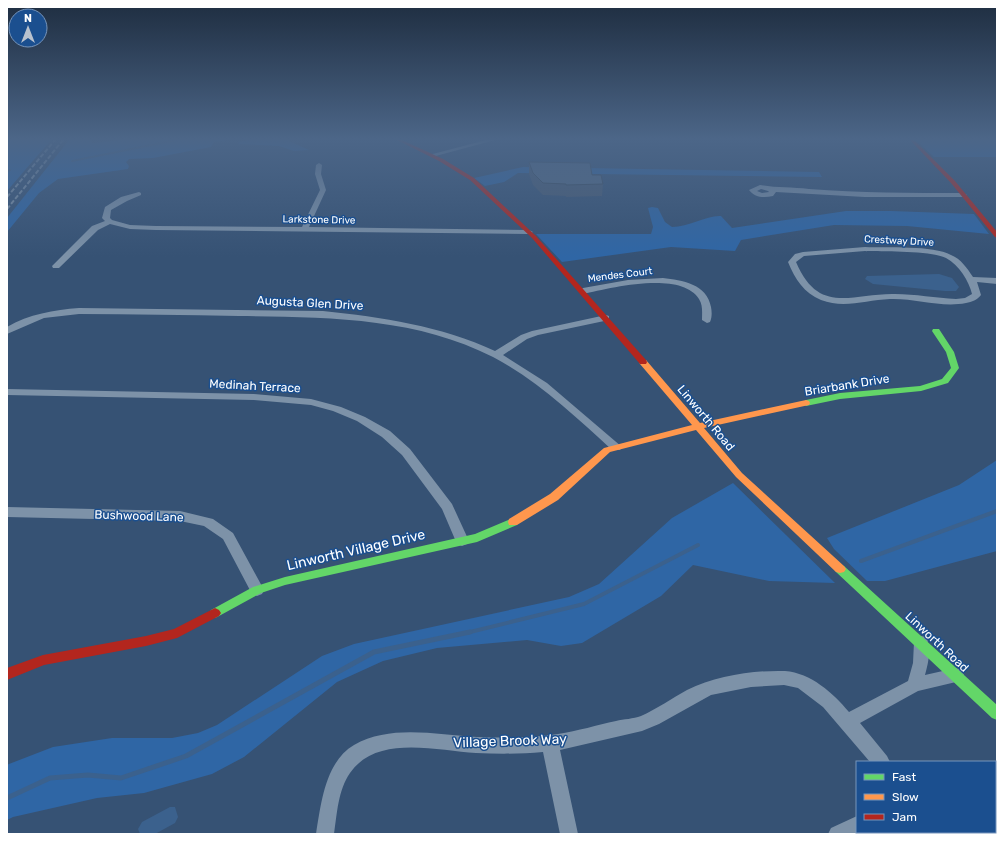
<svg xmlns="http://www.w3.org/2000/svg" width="1004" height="841" viewBox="0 0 1004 841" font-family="Rubik,sans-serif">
	<rect width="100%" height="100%" fill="#365274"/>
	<path fill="#2f66a5" d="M 7,140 L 51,140 L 7,191 Z
		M 69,140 L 90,140 L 92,143 L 121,140 L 227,140 L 214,142 L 211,147 L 153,158 L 129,159 L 126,162 L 129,166 L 128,169 L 58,179 L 39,193 L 7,232 L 7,218 Z
		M 249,140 L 287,140 L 309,150 L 294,151 L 279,146 L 239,144 L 238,142 Z
		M 916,140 L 997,140 L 997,157 L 934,157 Z
		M 523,167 L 819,172 L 822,177 L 518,173 L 504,182 L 485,186 L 474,178 Z
		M 652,207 L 658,208 L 665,222 L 672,227 C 689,227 707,215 721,216 L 732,228 L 846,211 L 891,211 L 974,214 L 989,234 L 907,226 L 834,225 L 741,240 L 735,251 L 671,247 L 562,262 L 536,234 L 651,234 L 653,227 L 648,208 Z
		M 997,460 L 997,551 L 885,581 L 867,581 L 834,549 L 827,538 L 959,485 Z
		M 733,483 L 835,583 L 769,581 L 693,565 L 661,596 L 582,643 L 561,646 L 527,640 L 437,648 L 383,661 L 337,682 L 244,757 L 212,774 L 144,793 L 97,798 L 13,817 L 7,820 L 7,765 L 9,764 L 53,747 L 112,738 L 172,738 L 198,733 L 217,725 L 322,656 L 354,644 L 569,597 L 599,584 L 672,518 Z"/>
	<path fill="#3b618d" d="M 939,274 L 952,278 L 959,287 L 956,291 L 945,291 L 873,284 L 865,279 L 867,276 Z
		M 170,807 L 175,807 L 178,817 L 175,823 L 155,834 L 140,834 L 138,829 L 142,822 Z"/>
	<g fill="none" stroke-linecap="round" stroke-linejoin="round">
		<path stroke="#3b618d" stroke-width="2" d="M 72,161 L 176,140
			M 7,171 L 10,170"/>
		<path stroke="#3b618d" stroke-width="4" d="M 861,561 L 997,511
			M 466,633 L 584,604 L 698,545"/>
		<path stroke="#3b618d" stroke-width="5" d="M 7,798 L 50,778 L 88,775 L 121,778 L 186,756 L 374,652 L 470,632"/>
		<path fill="#7d92a8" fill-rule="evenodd" d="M 486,140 L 495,140 L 432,157 L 429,155 Z
			M 319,163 L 322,165 L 321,174 L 326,190 L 309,227 L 529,230 L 533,232 L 529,234 L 156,230 L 130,229 L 110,224 L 98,230 L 59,268 L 53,268 L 52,266 L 92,226 L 105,221 L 102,218 L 105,207 L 121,197 L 139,192 L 141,193 L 141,195 L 127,201 L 111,210 L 110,218 L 112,220 L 130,225 L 156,226 L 302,227 L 320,190 L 315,174 L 316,165 Z
			M 760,185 C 776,188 792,187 809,189 C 860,193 911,193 963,193 L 967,195 L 963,197 L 865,197 L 776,192 L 773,196 C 764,198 755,198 749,190 ZM 761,189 L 768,191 L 769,192 L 762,193 L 757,191 Z
			M 865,247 C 887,248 933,245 951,255 C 961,259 967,268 973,277 L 997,278 L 997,284 L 977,282 L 981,295 C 977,300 972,302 966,303 C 941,308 915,298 890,299 C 866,300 844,309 821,300 C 804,293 795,279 788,262 L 795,254 L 803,252 ZM 865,251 C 884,252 929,250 946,258 C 959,265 969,281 972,294 L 965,298 L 956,299 C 936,298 915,294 895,294 C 852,293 819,316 796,262 L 804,256 Z
			M 663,278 C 682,280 707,284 711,307 C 712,312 712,318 710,322 L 707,323 L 702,320 C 702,313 703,305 699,299 C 681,270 610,288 583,294 L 579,291 L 583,288 L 628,280 Z
			M 79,308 L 323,311 C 382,317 441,326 495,351 L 521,335 L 532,331 L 606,315 L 609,316 L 609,320 L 538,335 L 527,339 L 503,355 L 547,383 L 622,447 L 620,450 L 612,450 C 575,416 538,381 493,357 C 415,317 325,317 239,316 C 186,315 132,314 79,314 L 44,318 L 7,334 L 7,327 C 29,314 54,310 79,308 Z
			M 7,389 L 254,394 L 311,399 L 341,407 L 365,417 L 390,431 L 410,449 L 452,504 L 469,541 L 467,544 L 462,546 L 457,544 L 442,509 L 402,455 L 382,437 L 357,421 L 333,411 L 311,405 L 254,400 L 7,395 Z
			M 7,507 L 180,511 L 213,519 L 233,533 L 264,590 L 262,594 L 257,596 L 252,594 L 223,539 L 204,526 L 180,521 L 7,517 Z
			M 921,636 L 926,637 C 932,649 928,664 925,675 L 956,668 L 961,670 L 964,675 L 961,680 L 956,682 L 918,691 L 860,723 L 887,756 L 890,762 L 870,762 L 823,707 L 798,688 L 784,685 L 751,687 L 711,695 L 659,724 L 642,731 L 560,750 L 578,834 L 560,834 L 543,752 C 521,754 499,754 476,753 C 437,751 377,734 350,773 C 338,790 337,814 334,834 L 316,834 C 321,804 325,762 354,745 C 391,724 437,735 477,737 C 504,738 532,738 558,734 C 578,731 597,725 616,721 C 624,719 633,719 641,716 C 657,709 672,698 687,690 C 716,676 753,670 785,671 C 811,673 833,693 849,712 L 908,681 L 913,663 L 914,642 L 916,637 Z
			M 857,816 L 857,832 L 862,832 L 858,834 L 828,834 L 831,828 Z
			M 943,832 L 962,832 L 963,834 L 944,834 Z"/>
		<path fill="#63d668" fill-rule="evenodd" d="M 933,329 L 939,329 L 954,352 L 959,368 L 948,383 L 921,391 L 840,399 L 806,406 L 802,403 L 806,400 L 840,393 L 920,386 L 942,379 L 951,368 L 946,352 L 932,331 Z
			M 513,518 L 517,519 L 518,522 L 517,525 L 477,542 L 285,585 L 261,593 L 219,616 L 215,618 L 211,616 L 209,613 L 211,610 L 253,587 L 285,577 L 475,534 Z
			M 840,565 L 844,566 L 997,705 L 997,720 L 992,718 L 836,572 L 834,569 L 836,566 Z"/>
		<path fill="#ff974d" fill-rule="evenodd" d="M 640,360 L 646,360 L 700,423 L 806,400 L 809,401 L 810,403 L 809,405 L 704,428 L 742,473 L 844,566 L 846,569 L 844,572 L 840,573 L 836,572 L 736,477 L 696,430 L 610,452 L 558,500 L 517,525 L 509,525 L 508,522 L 509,519 L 550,494 L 604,448 L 692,425 L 640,364 L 639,362 Z"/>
		<path fill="#b3261e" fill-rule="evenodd" d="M 397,140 L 402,140 L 443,159 L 474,178 L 536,236 L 646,360 L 647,362 L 646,364 L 640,364 L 532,238 L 470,180 L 439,161 Z
			M 910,140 L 914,140 L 955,181 L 997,232 L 997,238 L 995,237 L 951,183 Z
			M 215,608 L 219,610 L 221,613 L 219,616 L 177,638 L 146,646 L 44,665 L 7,680 L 7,668 L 43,655 L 146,636 L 174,629 Z"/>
		<path stroke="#7e92a7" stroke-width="2" stroke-dasharray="4.5 2" stroke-linecap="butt" d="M 7,197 L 55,140
			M 7,209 L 63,140"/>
	</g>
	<path fill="#475a72" d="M 529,162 L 603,184 L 602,196 L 566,197 L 566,196 L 543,195 L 533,185 L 529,174 Z"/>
	<path fill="#526984" stroke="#394a5c" d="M 529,162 L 590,163 L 592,175 L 601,175 L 603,184 L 566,185 L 566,184 L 543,183 L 533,173 Z"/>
	<linearGradient id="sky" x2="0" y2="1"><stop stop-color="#1e2d40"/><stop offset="0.54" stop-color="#4c6688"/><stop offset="1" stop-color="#4c6688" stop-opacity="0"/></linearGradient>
	<rect width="1004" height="257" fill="url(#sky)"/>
	<g text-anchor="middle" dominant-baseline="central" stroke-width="3" stroke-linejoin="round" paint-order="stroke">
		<g font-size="10" fill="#fff" stroke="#1b4f8f">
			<text transform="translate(319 220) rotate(1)">Larkstone Drive</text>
			<text transform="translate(899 241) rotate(3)">Crestway Drive</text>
			<text transform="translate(620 275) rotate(-7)">Mendes Court</text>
		</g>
		<g font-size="12" fill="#fff" stroke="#1b4f8f">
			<text transform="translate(310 303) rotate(3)">Augusta Glen Drive</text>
			<text transform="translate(847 385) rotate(-9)">Briarbank Drive</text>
			<text transform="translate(255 386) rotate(3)">Medinah Terrace</text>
			<text transform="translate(706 418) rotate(50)">Linworth Road</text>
			<text transform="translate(139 516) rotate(2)">Bushwood Lane</text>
			<text transform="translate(937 642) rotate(43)">Linworth Road</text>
		</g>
		<g font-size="14" fill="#fff" stroke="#1b4f8f">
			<text transform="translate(356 550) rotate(-13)">Linworth Village Drive</text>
			<text transform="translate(510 741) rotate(-2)">Village Brook Way</text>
		</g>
	</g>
	<rect width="1004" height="841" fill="none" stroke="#ffffff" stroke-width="16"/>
	<rect x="856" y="761" width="140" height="72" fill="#1b4f8f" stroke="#7695bc"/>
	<rect x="864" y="774" width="20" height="6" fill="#63d668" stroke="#7695bc"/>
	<text x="892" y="781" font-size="12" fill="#ffffff">Fast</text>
	<rect x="864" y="794" width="20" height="6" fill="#ff974d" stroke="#7695bc"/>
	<text x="892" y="801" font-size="12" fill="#ffffff">Slow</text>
	<rect x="864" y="814" width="20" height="6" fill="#b3261e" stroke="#7695bc"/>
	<text x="892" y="821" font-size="12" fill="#ffffff">Jam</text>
	<g transform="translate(28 28)"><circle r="19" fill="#1b4f8f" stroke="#7695bc"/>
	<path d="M0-3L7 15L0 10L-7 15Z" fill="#b9c2ce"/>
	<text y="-6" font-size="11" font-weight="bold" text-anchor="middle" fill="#ffffff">N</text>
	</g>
</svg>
